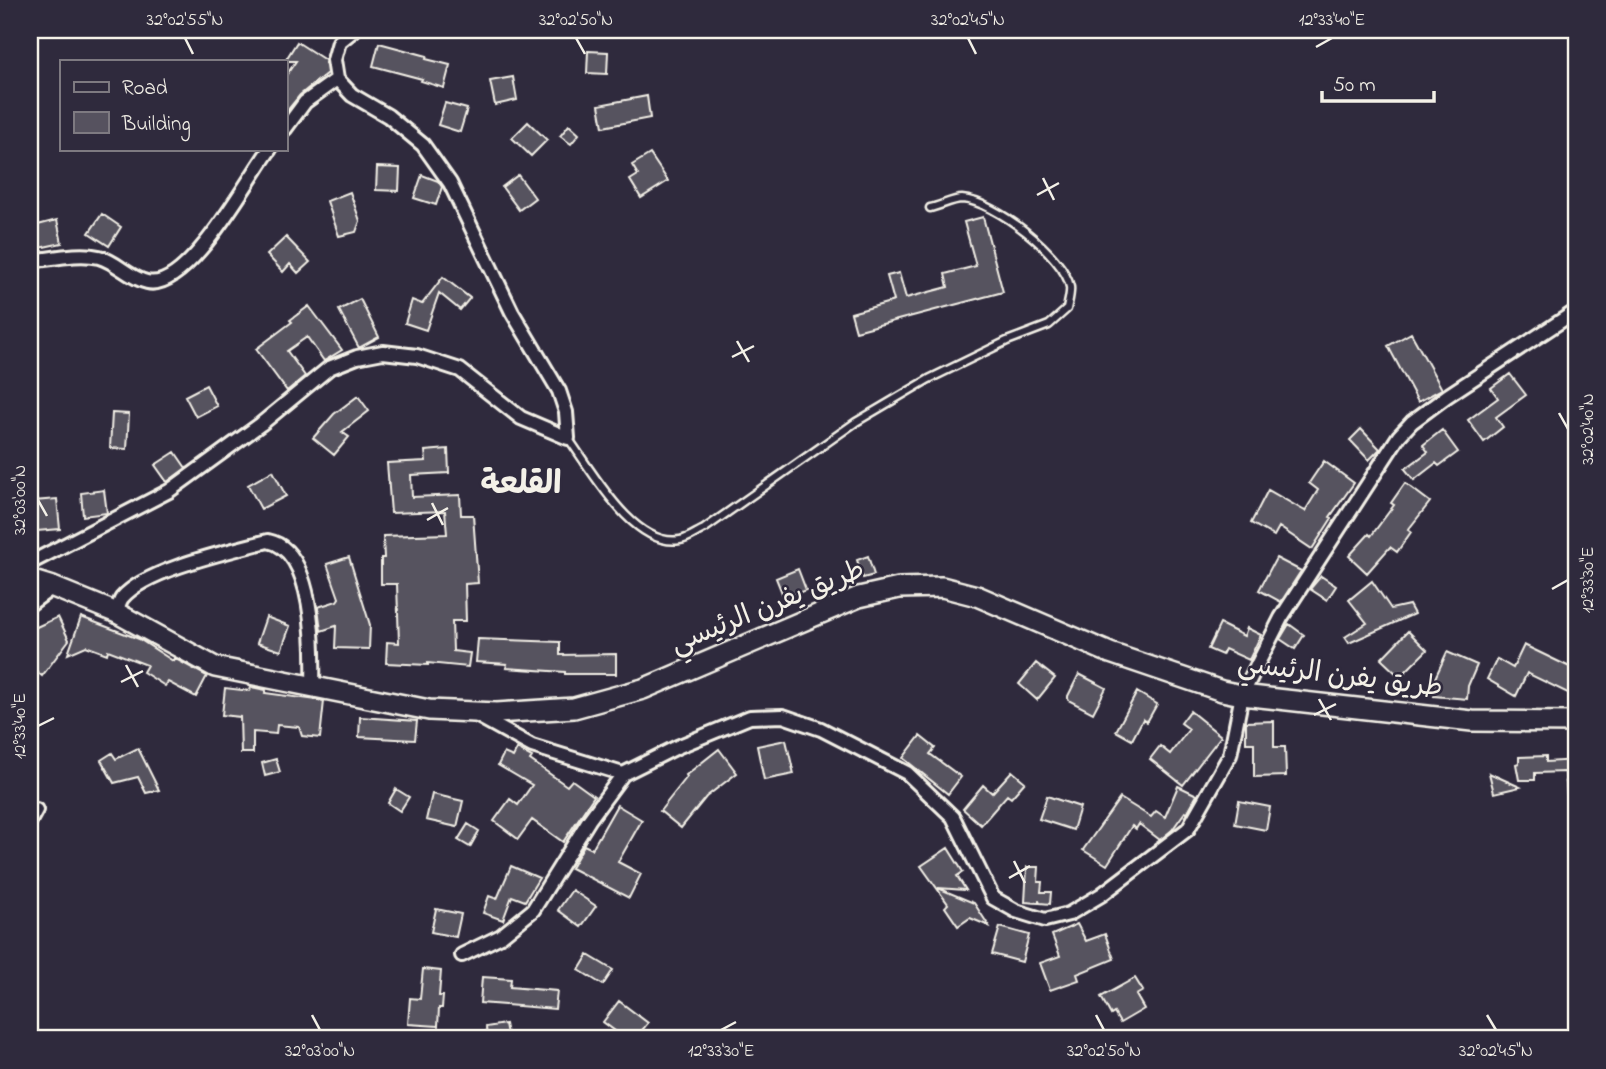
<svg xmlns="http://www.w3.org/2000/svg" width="1606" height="1069" viewBox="0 0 1606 1069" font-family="'Indie Flower','Playpen Sans Arabic',sans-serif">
	<rect width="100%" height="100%" fill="#2f2a3d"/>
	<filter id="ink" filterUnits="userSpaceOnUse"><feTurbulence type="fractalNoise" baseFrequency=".0143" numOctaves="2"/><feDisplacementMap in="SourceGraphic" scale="14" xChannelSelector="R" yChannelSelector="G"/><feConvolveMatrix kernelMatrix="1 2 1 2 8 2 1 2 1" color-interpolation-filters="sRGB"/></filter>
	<g filter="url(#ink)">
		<path fill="#56525f" stroke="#f4f1e8" stroke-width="2" d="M 297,42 L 325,60 L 327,73 L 300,95 L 287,111 L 285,110 L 285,77 L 296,61 L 285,61 Z
			M 379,43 L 427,56 L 426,59 L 450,65 L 444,88 L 421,81 L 422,79 L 373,66 Z
			M 588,51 L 608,52 L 607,74 L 587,73 Z
			M 513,77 L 517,100 L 495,105 L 490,81 Z
			M 647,96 L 650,118 L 603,127 L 599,105 Z
			M 445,103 L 467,109 L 460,132 L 438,125 Z
			M 528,122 L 547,140 L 531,156 L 512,138 Z
			M 569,125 L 579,134 L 571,144 L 560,136 Z
			M 650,154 L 668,181 L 641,198 L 630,180 L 638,175 L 632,165 Z
			M 377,167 L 400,168 L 399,191 L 376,190 Z
			M 422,175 L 438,181 L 442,187 L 436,205 L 414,198 Z
			M 518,175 L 535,198 L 519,210 L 502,187 Z
			M 350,192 L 360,221 L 356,232 L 339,236 L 327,201 Z
			M 102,214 L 121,227 L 109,246 L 89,233 Z
			M 983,217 L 1003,292 L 856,331 L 851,313 L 894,301 L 887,276 L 899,273 L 906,298 L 948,287 L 945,274 L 976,266 L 964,222 Z
			M 57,220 L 62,243 L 39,248 L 34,226 Z
			M 286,237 L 310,262 L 298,273 L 290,264 L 283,272 L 267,255 Z
			M 443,277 L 470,298 L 460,310 L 439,293 L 426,330 L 405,323 L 412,300 L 422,304 Z
			M 360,299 L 379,337 L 359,348 L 339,310 Z
			M 309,306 L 342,350 L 324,361 L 307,337 L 287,351 L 305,376 L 287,391 L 256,349 L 292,322 L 290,320 Z
			M 1411,333 L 1442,389 L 1418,402 L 1388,346 Z
			M 1510,374 L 1526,395 L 1496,417 L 1503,427 L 1484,442 L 1468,420 L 1498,398 L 1491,388 Z
			M 206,385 L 217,406 L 196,417 L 185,396 Z
			M 358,396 L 369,411 L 342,432 L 349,437 L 334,455 L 313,438 L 334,414 Z
			M 112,413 L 129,414 L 127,449 L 110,448 Z
			M 1361,429 L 1380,449 L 1369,460 L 1350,440 Z
			M 1442,430 L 1458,452 L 1439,466 L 1436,463 L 1414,480 L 1405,469 L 1428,452 L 1423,445 Z
			M 448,449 L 449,473 L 411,475 L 412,497 L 460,495 L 461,515 L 473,515 L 478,583 L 465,584 L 466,621 L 452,621 L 453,651 L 470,653 L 468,667 L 428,663 L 428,665 L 386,663 L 387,642 L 399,643 L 397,584 L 381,584 L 381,558 L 384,558 L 383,536 L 447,534 L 445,511 L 391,513 L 387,463 L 426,461 L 425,451 Z
			M 175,452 L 186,468 L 167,482 L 155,465 Z
			M 1324,461 L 1354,483 L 1330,517 L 1332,518 L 1312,549 L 1279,527 L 1274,536 L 1251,523 L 1268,490 L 1305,511 L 1318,490 L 1309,483 Z
			M 273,471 L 286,496 L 261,509 L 248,485 Z
			M 1405,483 L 1430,502 L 1408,530 L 1411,532 L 1397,552 L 1390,547 L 1367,573 L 1349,556 L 1369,534 L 1371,536 L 1394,505 L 1391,503 Z
			M 104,490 L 107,513 L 83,516 L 81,493 Z
			M 57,499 L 60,529 L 37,531 L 34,501 Z
			M 868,556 L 874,575 L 863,578 L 857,560 Z
			M 349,557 L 370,625 L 369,649 L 335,648 L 336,626 L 321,631 L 318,607 L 337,601 L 339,598 L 327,564 Z
			M 1276,558 L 1301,571 L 1281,602 L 1259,590 Z
			M 798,569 L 806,590 L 784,598 L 776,578 Z
			M 1321,576 L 1336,586 L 1327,600 L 1310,589 Z
			M 1372,581 L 1391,609 L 1409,605 L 1414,614 L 1349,643 L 1345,637 L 1367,623 L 1349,600 Z
			M 58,617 L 69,640 L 42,676 L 30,666 L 30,630 Z
			M 81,617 L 139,639 L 173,661 L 174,658 L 207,676 L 196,697 L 168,682 L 165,686 L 143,672 L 147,665 L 108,650 L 107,654 L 86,646 L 68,654 Z
			M 266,617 L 290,626 L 281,651 L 257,643 Z
			M 1220,624 L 1244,636 L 1247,628 L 1261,635 L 1249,660 L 1225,649 L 1222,655 L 1208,649 Z
			M 1289,624 L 1304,635 L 1295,649 L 1280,639 Z
			M 1408,631 L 1427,650 L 1400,677 L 1381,659 Z
			M 478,639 L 560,642 L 560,655 L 616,654 L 616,674 L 565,674 L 565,672 L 506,668 L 507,664 L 476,662 Z
			M 1524,645 L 1576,670 L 1576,697 L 1527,673 L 1516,696 L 1487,679 L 1497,659 L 1513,668 Z
			M 1447,652 L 1477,665 L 1468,686 L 1467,699 L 1434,696 L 1435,678 Z
			M 1036,663 L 1055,678 L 1037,700 L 1019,684 Z
			M 1079,674 L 1106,688 L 1093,713 L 1068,700 L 1068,696 Z
			M 251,687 L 266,690 L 265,693 L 324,701 L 320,738 L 302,736 L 299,727 L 277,725 L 276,734 L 253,732 L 253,753 L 241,753 L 240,717 L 222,715 L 225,688 L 250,691 Z
			M 1137,692 L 1157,704 L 1147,722 L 1143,719 L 1132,740 L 1116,731 Z
			M 1190,711 L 1221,736 L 1183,785 L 1150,759 L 1160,746 L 1170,754 L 1189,729 L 1181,723 Z
			M 360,717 L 417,721 L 415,740 L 359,737 Z
			M 1274,721 L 1274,747 L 1285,747 L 1286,776 L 1254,777 L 1254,743 L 1246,743 L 1246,722 Z
			M 920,736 L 935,748 L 930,754 L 961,777 L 948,794 L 903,758 Z
			M 786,740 L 794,774 L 764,780 L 757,746 Z
			M 138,748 L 159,790 L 146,793 L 138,777 L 114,783 L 101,760 L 112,753 L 116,759 Z
			M 517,749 L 532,757 L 530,760 L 567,786 L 572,780 L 594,796 L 563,842 L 532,820 L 518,839 L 494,821 L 510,799 L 518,805 L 532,785 L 498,765 L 504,753 L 513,757 Z
			M 719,749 L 737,773 L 706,797 L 681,828 L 660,811 L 687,777 L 686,775 Z
			M 1546,756 L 1546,762 L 1576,760 L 1576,796 L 1567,796 L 1565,772 L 1535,773 L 1535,780 L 1519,780 L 1516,764 L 1519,763 L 1519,757 Z
			M 276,759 L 280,772 L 265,776 L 262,763 Z
			M 1012,771 L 1025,782 L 1011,798 L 1007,795 L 981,825 L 963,809 L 983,785 L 992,793 Z
			M 1489,773 L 1520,787 L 1494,793 Z
			M 1178,786 L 1197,795 L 1187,813 L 1185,812 L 1172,830 L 1160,840 L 1139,824 L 1136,829 L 1132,826 L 1107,865 L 1083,850 L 1120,798 L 1151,817 L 1156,811 L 1165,817 Z
			M 396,789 L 409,797 L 400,811 L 388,803 Z
			M 432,794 L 463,801 L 457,827 L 426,820 Z
			M 1047,796 L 1080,807 L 1073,830 L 1039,819 Z
			M 1239,801 L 1270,807 L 1266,830 L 1235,824 Z
			M 617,805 L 642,820 L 618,862 L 641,874 L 629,898 L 571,868 L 584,845 L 592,849 Z
			M 468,824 L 479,831 L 470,847 L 458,840 Z
			M 948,848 L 963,872 L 957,876 L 966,890 L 938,888 L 974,903 L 989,926 L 970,918 L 958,926 L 945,907 L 948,904 L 921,866 Z
			M 511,866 L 539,878 L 525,901 L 512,896 L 503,920 L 483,913 L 489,896 L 497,899 Z
			M 1027,867 L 1039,867 L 1038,882 L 1042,882 L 1041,892 L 1051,892 L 1050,904 L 1040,903 L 1039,901 L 1038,903 L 1025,902 Z
			M 572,890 L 596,906 L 581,927 L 558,910 Z
			M 436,909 L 461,914 L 456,937 L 431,932 Z
			M 1077,924 L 1086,941 L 1105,934 L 1114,959 L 1077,974 L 1079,980 L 1050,990 L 1040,963 L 1060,956 L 1052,935 Z
			M 1000,927 L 1029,935 L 1022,962 L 992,954 Z
			M 588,955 L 613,970 L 603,985 L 579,970 Z
			M 423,969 L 441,971 L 439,996 L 443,996 L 442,1008 L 439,1008 L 438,1026 L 408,1024 L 410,998 L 420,999 Z
			M 482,977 L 511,979 L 510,987 L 557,991 L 555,1009 L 480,1003 Z
			M 1135,978 L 1143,991 L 1136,995 L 1144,1009 L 1120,1023 L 1114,1013 L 1111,1015 L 1101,997 Z
			M 619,1001 L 648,1023 L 635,1039 L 626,1039 L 603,1022 Z
			M 505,1024 L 508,1039 L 487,1039 L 486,1027 Z"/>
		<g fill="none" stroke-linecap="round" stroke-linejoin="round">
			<g stroke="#f4f1e8" stroke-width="11">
				<path id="lane" d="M 568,438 C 591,469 633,548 680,540 C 688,539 697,532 704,529 L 856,422 L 929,379 L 1007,341 L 1049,325 L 1067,309 C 1068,303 1071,293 1070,287 C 1064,255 994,201 962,199 C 953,199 940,206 930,208"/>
			</g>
			<g stroke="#f4f1e8" stroke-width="18">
				<path id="street" d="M 285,129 L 305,102 L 337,79
					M 30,261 C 51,259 78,252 99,257 C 117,262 129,278 147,282 C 188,292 248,178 270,149
					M 30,563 L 169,491 L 261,424 L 329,368 L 357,357 L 383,352 L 417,356 L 460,370 L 521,418 L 568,438 L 566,412 L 559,391 L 512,312 L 450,183 L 423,145 L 388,116 L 352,95 L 337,79 L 334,60 L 339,42 L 354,30
					M 30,604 L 53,587
					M 117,613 C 118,608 119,602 122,598 C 146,569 231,551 268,541 C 315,550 314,649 313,686
					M 476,715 L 532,746 L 623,774 L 677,747 L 750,717 L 783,716 L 821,729 L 907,773 L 953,817 L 993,898 L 1016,911 L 1045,920 L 1069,914 L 1101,895 L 1188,829 L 1230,755 L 1242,695 L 1281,618 L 1399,436 L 1412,422 L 1447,396 L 1576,311
					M 30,821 L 36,810
					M 462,955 L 501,936 L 533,910 L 589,820 L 623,774"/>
			</g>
			<g stroke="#f4f1e8" stroke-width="24">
				<path id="primary" d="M 30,580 L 53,587 L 117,613 L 215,667 L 429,710 L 497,713 L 574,708 L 643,689 L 859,597 L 899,588 L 942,587 L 977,596 L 1110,653 L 1222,691 L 1242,695 L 1472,721 L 1576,722"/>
			</g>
			<use href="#lane" stroke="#2f2a3d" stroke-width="6"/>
			<use href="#street" stroke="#2f2a3d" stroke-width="12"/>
			<use href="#primary" stroke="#2f2a3d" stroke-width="19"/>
		</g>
	</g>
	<path fill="none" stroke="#f4f1e8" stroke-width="2.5" d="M 185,38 L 193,54M 576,38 L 585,54M 968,38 L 976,54M 1316,47 L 1332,38M 1043,178 L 1054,200M 1037,195 L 1059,183M 737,341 L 749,362M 732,357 L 754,346M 1559,413 L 1568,429M 38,500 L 47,516M 432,503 L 443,525M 427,520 L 448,508M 1552,589 L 1568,580M 126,665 L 138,687M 121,682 L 143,671M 1319,699 L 1331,720M 1314,715 L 1336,704M 38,726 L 54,718M 1014,861 L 1025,883M 1009,878 L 1030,866M 312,1015 L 320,1030M 1096,1015 L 1104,1030M 1487,1015 L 1496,1030M 721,1030 L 736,1022"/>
	<g text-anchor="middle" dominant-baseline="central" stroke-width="5" stroke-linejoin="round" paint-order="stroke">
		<g font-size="28" fill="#f4f1e8" stroke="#2f2a3d">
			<text transform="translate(768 608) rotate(-22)">طريق يفرن الرئيسي</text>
			<text transform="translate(1340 677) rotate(7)">طريق يفرن الرئيسي</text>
		</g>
		<g font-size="32" font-weight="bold" fill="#f4f1e8" stroke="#2f2a3d">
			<text x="521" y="485">القلعة</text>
		</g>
	</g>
	<rect width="1606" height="1069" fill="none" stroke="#2f2a3d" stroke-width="77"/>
	<rect x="60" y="60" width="228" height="91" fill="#2f2a3d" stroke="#7e7a81" stroke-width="2"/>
	<rect x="74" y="82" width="35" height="10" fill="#2f2a3d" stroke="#7e7a81" stroke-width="2"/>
	<text x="122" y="94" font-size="21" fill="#f4f1e8">Road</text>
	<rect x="74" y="112" width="35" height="21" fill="#56525f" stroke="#7e7a81" stroke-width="2"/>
	<text x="122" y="130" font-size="21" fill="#f4f1e8">Building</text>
	<path d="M1322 91v10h112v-10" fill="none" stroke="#f4f1e8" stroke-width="3.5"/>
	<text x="1333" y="91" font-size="21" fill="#f4f1e8" stroke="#2f2a3d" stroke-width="5" paint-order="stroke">50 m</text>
	<rect x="38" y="38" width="1530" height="992" fill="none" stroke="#f4f1e8" stroke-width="2.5"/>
	<g font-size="18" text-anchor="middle" fill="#f4f1e8">
		<text x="185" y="25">32°02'55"N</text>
		<text x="576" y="25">32°02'50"N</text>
		<text x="968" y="25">32°02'45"N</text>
		<text x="1332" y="25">12°33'40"E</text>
		<text transform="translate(1587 429) rotate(-90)" y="6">32°02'40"N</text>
		<text transform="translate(19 500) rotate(-90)" y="6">32°03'00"N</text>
		<text transform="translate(1587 580) rotate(-90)" y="6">12°33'30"E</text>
		<text transform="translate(19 726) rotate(-90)" y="6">12°33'40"E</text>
		<text x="320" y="1056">32°03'00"N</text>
		<text x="721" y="1056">12°33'30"E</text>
		<text x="1104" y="1056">32°02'50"N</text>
		<text x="1496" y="1056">32°02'45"N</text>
	</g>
</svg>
